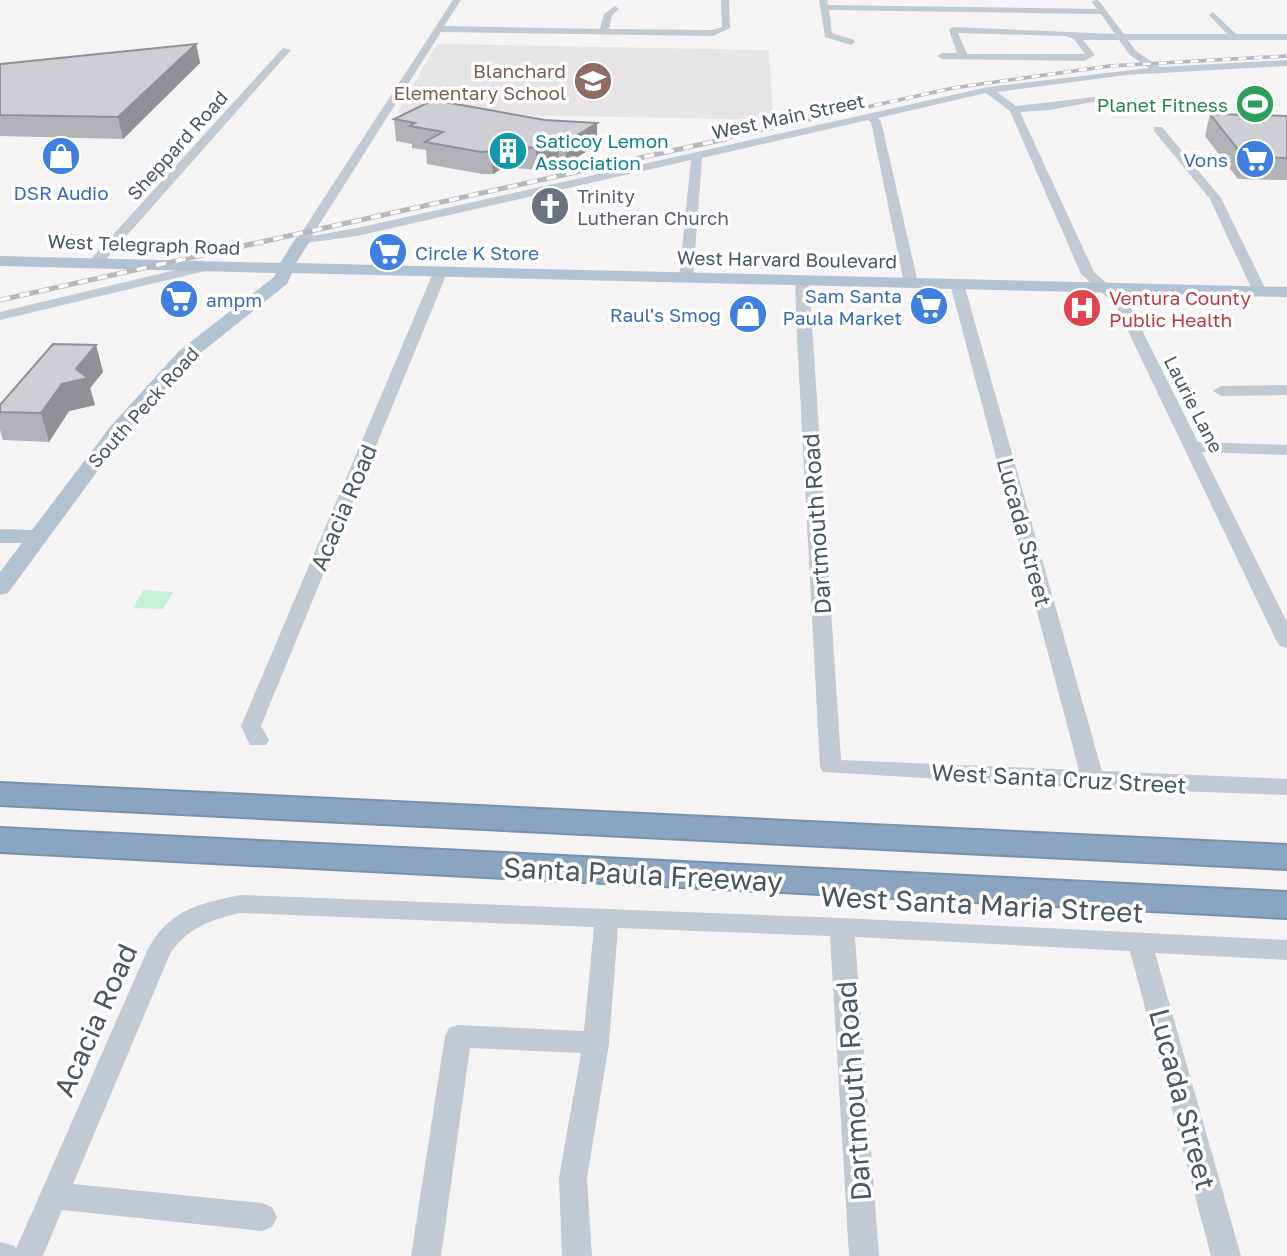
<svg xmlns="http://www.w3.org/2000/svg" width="1287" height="1256" viewBox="0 0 1287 1256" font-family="'Golos Text',sans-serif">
	<rect width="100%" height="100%" fill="#f5f3f3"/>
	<path fill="#e6e4e5" d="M 437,44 L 769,50 L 773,120 L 397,113 Z"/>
	<path fill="#c3f1d5" d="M 609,309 L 649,310 L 647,321 L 607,320 Z
		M 143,590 L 173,592 L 163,609 L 133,608 Z"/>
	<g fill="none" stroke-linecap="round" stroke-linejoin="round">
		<g stroke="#7690ad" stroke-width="4">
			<path id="highway" d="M 0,783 L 1287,845 L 1287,869 L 0,805 Z
				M 0,828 L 1287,892 L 1287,918 L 0,852 Z"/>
		</g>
		<path fill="#c1cad2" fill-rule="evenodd" d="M 453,0 L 461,0 L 444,26 L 600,29 L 604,14 L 615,6 L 619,9 L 612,15 L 609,29 L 712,30 L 722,27 L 721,0 L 729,0 L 730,28 L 713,36 L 441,32 L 312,236 L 357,228 L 988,87 L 1149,68 L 1130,55 L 1119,40 L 1083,40 L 1095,55 L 1084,61 L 942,59 L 937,56 L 942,53 L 957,53 L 949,30 L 953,27 L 1115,34 L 1101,14 L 829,10 L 832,33 L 854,40 L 855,42 L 851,45 L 825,37 L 819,0 L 827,0 L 828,5 L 1097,9 L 1091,1 L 1098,0 L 1124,34 L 1227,34 L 1209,15 L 1213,12 L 1236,34 L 1287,34 L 1287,40 L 1128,40 L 1136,51 L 1160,67 L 1287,60 L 1287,66 L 1126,75 L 997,92 L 1016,106 L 1103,96 L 1108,99 L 1050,110 L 1020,112 L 1094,272 L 1128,302 L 1198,442 L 1287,445 L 1287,455 L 1202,452 L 1287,622 L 1287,648 L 1280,646 L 1277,642 L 1115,304 L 1081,274 L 1010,111 L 986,93 L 878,118 L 881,121 L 918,283 L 911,287 L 904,283 L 871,122 L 868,120 L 702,158 L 693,278 L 686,282 L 679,278 L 691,160 L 357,236 L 298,244 L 296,241 ZM 958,33 L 1066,36 L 1074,39 L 1085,54 L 967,54 Z
			M 283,48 L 291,50 L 99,267 L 89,267 L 89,261 Z
			M 1154,127 L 1162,127 L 1221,198 L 1267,292 L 1265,295 L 1260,296 L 1253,292 L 1210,199 L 1154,131 Z
			M 209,262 L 215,266 L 214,269 L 0,320 L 0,312 Z
			M 440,269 L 447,273 L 261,726 L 269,740 L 266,745 L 250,745 L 241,726 L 433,273 Z
			M 802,276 L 809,280 L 841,760 L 1079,770 L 950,284 L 957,280 L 964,284 L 1102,771 L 1287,779 L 1287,795 L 1093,788 L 823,772 L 820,767 L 797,337 L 795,280 Z
			M 1287,385 L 1287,395 L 1221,396 L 1213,391 L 1221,386 Z
			M 240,895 L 842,918 L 1287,940 L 1287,960 L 1155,953 L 1241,1256 L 1211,1256 L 1130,951 L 855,937 L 879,1256 L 849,1256 L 830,936 L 618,928 L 609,1043 L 587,1178 L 592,1256 L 562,1256 L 559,1178 L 581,1053 L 470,1048 L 441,1256 L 411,1256 L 445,1036 L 449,1028 L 458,1025 L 584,1031 L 594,927 L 240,913 C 210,920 187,928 170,954 L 73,1184 L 262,1203 L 272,1207 L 277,1217 L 272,1227 L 262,1231 L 62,1210 L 43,1256 L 0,1256 L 0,1242 L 15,1246 L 16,1249 L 147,951 C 168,910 198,904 240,895 Z"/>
		<path fill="#b3c2d1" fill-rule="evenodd" d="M 302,236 L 310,241 L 296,263 L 1287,287 L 1287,297 L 292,273 L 287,284 L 193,359 L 124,435 L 8,593 L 0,595 L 0,572 L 22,543 L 0,543 L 0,529 L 32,530 L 110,427 L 179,351 L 274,277 L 276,273 L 0,266 L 0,256 L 280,263 L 296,238 Z"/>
		<use href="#highway" fill="#8ba5c1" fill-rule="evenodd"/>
		<g stroke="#b5b8bd" stroke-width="3.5">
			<path id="rail-far1" d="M 718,140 L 953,88 L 1109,66 L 1287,56"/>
		</g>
		<g stroke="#b5b8bd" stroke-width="5">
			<path id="rail" d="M 0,300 L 725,139"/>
		</g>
		<use href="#rail-far1" stroke="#fff" stroke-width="2.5" stroke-dasharray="8" stroke-linecap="butt"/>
		<use href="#rail" stroke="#fff" stroke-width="3.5" stroke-dasharray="10" stroke-linecap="butt"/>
	</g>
	<path fill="#b0b2b7" d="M 196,44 L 200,63 L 123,139 L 0,136 L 0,65 Z
		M 1210,114 L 1287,116 L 1287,180 L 1238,179 L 1205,136 Z
		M 394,119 L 597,123 L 597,145 L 566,164 L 559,162 L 537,170 L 504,167 L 493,174 L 482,174 L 427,164 L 426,150 L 412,148 L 412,144 L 396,141 Z
		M 96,345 L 103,372 L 90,388 L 95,405 L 69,411 L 49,442 L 3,440 L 0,430 L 0,405 Z"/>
	<path fill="#909195" d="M 196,44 L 200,63 L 123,139 L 118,117 Z
		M 597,123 L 597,145 L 566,164 L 566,142 Z
		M 558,140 L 559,162 L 537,170 L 536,148 Z
		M 503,145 L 504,167 L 493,174 L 491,151 Z
		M 96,345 L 103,372 L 90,388 L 95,405 L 69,411 L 49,442 L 41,413 L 62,384 L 76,369 Z"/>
	<path fill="#cdcfd5" stroke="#909195" stroke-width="2" d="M 196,44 L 118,117 L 0,115 L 0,65 L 1,64 Z
		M 433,100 L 545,120 L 597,123 L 566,142 L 558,140 L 536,148 L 503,145 L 491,151 L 481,152 L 425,142 L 443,132 L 410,126 L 415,123 L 394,119 Z
		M 1210,114 L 1287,116 L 1287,158 L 1244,157 Z
		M 53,344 L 96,345 L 76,369 L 88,378 L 62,384 L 41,413 L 0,412 L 0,405 Z"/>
	<defs>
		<g id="school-disc" transform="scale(2.0125)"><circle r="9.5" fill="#8d6e63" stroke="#fff"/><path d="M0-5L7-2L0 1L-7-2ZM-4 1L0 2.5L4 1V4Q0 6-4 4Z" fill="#fff"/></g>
		<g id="stadium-disc" transform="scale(2.0125)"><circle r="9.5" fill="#2e9e5b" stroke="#fff"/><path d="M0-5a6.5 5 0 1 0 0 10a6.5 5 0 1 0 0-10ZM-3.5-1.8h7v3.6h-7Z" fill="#fff"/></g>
		<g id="building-disc" transform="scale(2.0125)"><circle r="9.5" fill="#0f9aa8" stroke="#fff"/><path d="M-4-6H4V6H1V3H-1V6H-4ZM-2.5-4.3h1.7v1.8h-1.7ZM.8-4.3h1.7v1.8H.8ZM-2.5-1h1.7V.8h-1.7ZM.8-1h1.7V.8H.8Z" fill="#fff"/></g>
		<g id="shop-disc" transform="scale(2.0125)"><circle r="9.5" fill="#3f7fe0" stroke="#fff"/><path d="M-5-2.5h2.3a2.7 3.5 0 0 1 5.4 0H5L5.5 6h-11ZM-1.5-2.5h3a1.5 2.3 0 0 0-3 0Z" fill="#fff"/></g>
		<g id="supermarket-disc" transform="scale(2.0125)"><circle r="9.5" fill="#3f7fe0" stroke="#fff"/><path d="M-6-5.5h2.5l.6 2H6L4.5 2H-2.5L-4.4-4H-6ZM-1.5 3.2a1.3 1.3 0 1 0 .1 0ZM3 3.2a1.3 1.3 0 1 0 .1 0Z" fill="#fff"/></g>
		<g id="church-disc" transform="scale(2.0125)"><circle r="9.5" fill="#6b7280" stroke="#fff"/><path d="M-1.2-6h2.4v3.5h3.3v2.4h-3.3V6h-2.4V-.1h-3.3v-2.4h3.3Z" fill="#fff"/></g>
		<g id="hospital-disc" transform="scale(2.0125)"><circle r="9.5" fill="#e0444e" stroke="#fff"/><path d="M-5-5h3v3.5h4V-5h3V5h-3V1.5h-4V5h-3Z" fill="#fff"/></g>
	</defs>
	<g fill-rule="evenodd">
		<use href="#school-disc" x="593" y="81"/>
		<use href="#stadium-disc" x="1255" y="104"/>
		<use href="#building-disc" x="508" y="151"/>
		<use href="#shop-disc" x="61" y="156"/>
		<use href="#supermarket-disc" x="1255" y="159"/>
		<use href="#church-disc" x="550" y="206"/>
		<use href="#supermarket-disc" x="388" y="252"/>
		<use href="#supermarket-disc" x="179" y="299"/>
		<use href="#supermarket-disc" x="929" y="306"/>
		<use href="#hospital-disc" x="1082" y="308"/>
		<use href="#shop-disc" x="748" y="314"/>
	</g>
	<g text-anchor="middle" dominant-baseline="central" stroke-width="7" stroke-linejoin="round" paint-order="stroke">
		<g font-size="19" fill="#785e54" stroke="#fff" text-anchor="end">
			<text x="566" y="70">Blanchard<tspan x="566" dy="22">Elementary School</tspan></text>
		</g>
		<g font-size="19" fill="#27864d" stroke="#fff" text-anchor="end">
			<text x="1228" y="104">Planet Fitness</text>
		</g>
		<g font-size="19" fill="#4a5661" stroke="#fff">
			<text transform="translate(788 116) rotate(-12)">West Main Street</text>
			<text transform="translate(177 145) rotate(-48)">Sheppard Road</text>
			<text transform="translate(144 244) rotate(2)">West Telegraph Road</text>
			<text transform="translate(787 259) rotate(1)">West Harvard Boulevard</text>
			<text transform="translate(1194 404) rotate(63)">Laurie Lane</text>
			<text transform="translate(143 407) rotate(-48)">South Peck Road</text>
		</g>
		<g font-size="19" fill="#0d838f" stroke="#fff" text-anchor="start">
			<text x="535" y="140">Saticoy Lemon<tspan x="535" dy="22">Association</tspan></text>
		</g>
		<g font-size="19" fill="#366cbe" stroke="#fff" text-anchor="end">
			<text x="1228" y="159">Vons</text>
			<text x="61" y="192" text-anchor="middle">DSR Audio</text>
			<text x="415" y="252" text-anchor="start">Circle K Store</text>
			<text x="902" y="295">Sam Santa<tspan x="902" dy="22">Paula Market</tspan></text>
			<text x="206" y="299" text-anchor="start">ampm</text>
			<text x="721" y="314">Raul's Smog</text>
		</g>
		<g font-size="19" fill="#5b616d" stroke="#fff" text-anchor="start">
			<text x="577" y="195">Trinity<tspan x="577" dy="22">Lutheran Church</tspan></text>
		</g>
		<g font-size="19" fill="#be3a42" stroke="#fff" text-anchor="start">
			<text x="1109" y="297">Ventura County<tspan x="1109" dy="22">Public Health</tspan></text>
		</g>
		<g font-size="23" fill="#4a5661" stroke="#fff">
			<text transform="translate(343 507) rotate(-67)">Acacia Road</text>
			<text transform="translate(816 524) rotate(-94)">Dartmouth Road</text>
			<text transform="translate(1025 532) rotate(75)">Lucada Street</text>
			<text transform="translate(1059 778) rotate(3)">West Santa Cruz Street</text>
		</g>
		<g font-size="28" fill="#4a5661" stroke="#fff">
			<text transform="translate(643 874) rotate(3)">Santa Paula Freeway</text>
			<text transform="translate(982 904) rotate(3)">West Santa Maria Street</text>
			<text transform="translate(95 1020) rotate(-66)">Acacia Road</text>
			<text transform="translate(853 1091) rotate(-94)">Dartmouth Road</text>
			<text transform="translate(1183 1099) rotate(75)">Lucada Street</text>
		</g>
	</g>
</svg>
